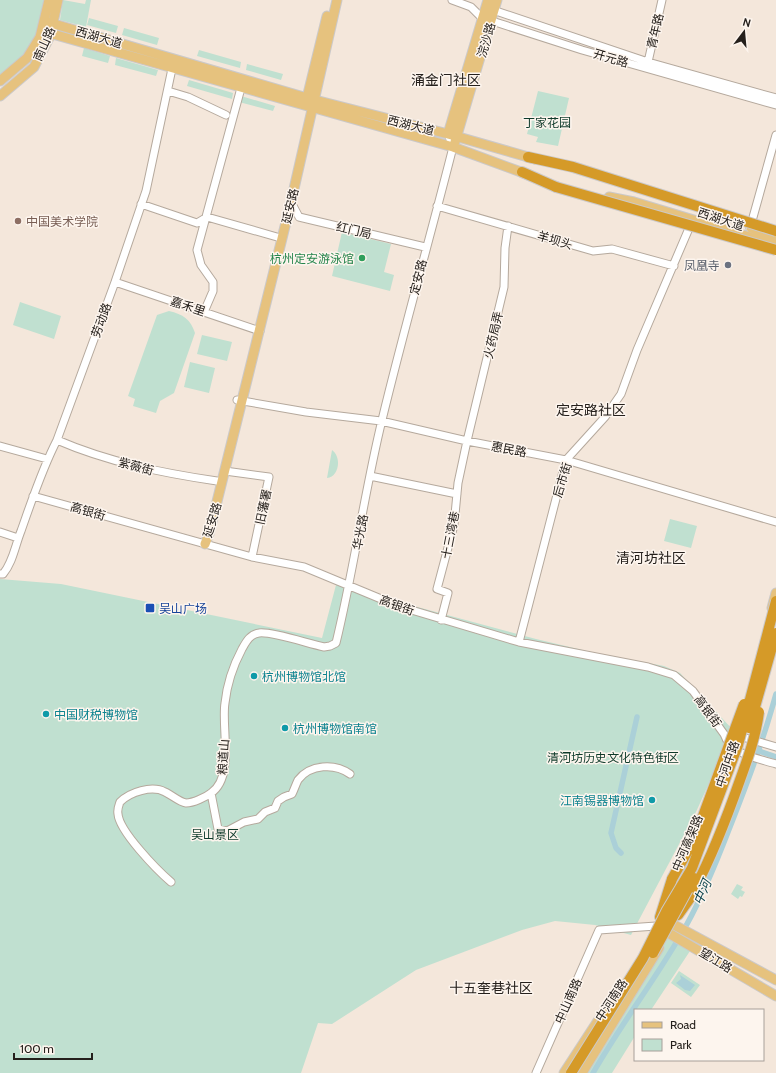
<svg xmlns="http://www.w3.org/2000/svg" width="776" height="1073" viewBox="0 0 776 1073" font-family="Cabin,'Noto Sans SC',sans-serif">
	<rect width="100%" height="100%" fill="#f4e7db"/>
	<path fill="#c0e0d0" d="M 0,0 L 55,0 C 50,30 20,59 0,80 Z
		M 63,0 L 85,4 L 86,0 L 91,0 L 86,27 L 60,20 Z
		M 89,18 L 118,26 L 116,33 L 87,25 Z
		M 124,28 L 159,38 L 157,45 L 122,35 Z
		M 84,48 L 110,56 L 108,63 L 82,56 Z
		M 199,50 L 241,62 L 240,68 L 197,56 Z
		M 116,58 L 158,70 L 156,76 L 115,65 Z
		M 247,64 L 283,74 L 281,80 L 246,70 Z
		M 189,80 L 233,93 L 232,99 L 187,86 Z
		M 538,91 L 569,98 L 558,146 L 536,142 L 538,137 L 527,134 Z
		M 241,96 L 275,106 L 273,111 L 239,102 Z
		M 342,232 L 391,244 L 384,272 L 394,275 L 390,291 L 332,276 Z
		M 20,302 L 61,316 L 54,339 L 13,325 Z
		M 169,311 C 183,314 191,320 195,333 L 174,393 L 160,401 L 156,413 L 133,406 L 135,399 L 128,396 L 157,315 Z
		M 202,335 L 232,342 L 227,361 L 197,354 Z
		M 190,362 L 215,368 L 209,393 L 184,387 Z
		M 332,450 C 342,457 339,477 327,478 Z
		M 670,519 L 697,526 L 691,548 L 664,541 Z
		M 0,579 L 61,584 L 322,638 L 336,585 L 536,639 L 595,653 L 664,666 L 680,673 L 733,730 L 696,812 L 631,935 L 595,925 L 555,921 L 522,930 L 416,970 L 332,1024 L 318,1023 L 301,1073 L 0,1073 Z
		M 737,884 L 743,887 L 741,890 L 745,892 L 742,897 L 740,896 L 738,899 L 731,894 Z
		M 668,934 L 676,941 L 604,1050 L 591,1073 L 585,1073 Z
		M 679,942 L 690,951 L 651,1010 L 635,1010 L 635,1036 L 612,1073 L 595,1073 L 607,1051 Z
		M 679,971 L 700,985 L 691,997 L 671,983 Z"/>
	<path fill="#abd0d8" d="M 680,975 L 695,985 L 690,991 L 685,990 L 676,983 L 681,979 Z"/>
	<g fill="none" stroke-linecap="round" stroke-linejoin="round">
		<path stroke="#abd0d8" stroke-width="5.5" d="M 759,751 L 776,757
			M 621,853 L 616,848 L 611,833 L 637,717
			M 593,1073 C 622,1022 659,975 687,924 C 703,895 716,863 728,832 C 746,786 763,742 776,694"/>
		<g stroke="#b5a99d" stroke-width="9">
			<path id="minor" d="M 452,0 L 471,7 L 482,18 L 492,21 L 582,50 L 776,105
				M 490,9 L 648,62 L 776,98
				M 648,62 L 662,0
				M 168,91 L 188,97 L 226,115
				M 291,202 L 299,217 L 425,247
				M 141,204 L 197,223 L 207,217 L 277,237
				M 437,206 L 593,251 L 612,249 L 674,266
				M 750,228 L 776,135
				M 115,282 L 260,331
				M 204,312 L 213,291 L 213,282 L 201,265 L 197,250 L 241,88
				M 237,400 L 306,412 L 381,421 L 467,441 L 566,460 L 776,522
				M 57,440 C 108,462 162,473 217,481
				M 0,446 L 47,459
				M 225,471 L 269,477 L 252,557
				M 370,476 L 457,494
				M 33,496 L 252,557 L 304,567 L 398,606 L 519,642 L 648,667 L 674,675 L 693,691 L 724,734 C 731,755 757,758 776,764
				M 0,532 L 18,538
				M 0,574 L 3,574 C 13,562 15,546 21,531 C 32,500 42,469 57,440 L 115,282 L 146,191 L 173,64
				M 441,620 L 448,593 L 437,589 L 454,525 L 458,483 L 467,441 L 504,287 L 505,248 L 508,226
				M 519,642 L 566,460 L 605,417 L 621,394 L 637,350 L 690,226
				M 736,735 L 776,747
				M 211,793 L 218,829 L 227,831 L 244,822 L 258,819 L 265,812 L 275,808 L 278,801 L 284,797 L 292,794 C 294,790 296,784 298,780 C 310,764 335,763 350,774
				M 171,882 C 157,870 119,831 118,814 C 117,809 119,805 120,802 C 130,792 152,785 165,792 C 172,795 179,802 186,803 C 193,803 206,797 211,793 C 235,777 221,727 225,703 C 227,684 233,666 242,649 C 246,642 250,634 259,633 C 271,631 309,644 324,647 L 330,646 L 336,643 C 354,569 364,494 382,420 C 404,329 430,238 453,147 L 448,134
				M 536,1073 L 599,930 L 656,926"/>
		</g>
		<g stroke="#cbc9c9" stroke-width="11">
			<path id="major" d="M 44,21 L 307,98 L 448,134 L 535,159
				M 42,31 L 453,147 L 529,175
				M 0,81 L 27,58 L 40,37 L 49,0
				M 0,96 L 34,67 L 50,36 L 58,0
				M 308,103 L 307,98 L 327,16
				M 448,134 L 488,0
				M 455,142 L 497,0
				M 609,197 L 634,202 L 776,245
				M 751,228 L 776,236
				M 205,544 L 209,534 L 291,202 L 337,0
				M 772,608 L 776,593
				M 665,920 L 776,980
				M 660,928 L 776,996
				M 564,1073 L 607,1007
				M 582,1073 L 659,948"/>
		</g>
		<g stroke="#cbc9c9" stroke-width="12">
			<path id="highway" d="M 528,157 L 573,167
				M 522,172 L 556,187
				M 678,915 L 693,894
				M 660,917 L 672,879"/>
		</g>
		<use href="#minor" stroke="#fff" stroke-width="7"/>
		<use href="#major" stroke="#e6c27e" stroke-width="9"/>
		<use href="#highway" stroke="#d59a28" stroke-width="10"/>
		<g stroke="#cbc9c9" stroke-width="12" stroke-linecap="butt">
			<path id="highway-bridge" d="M 573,167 L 776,231
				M 556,187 L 776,250
				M 749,728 L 776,633
				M 672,879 L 695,838 L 744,704
				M 695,888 C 713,854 727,817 740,780 C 748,758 756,736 759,712
				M 653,953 L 694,878
				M 571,1073 L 643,958 L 667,910 L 692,868 L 738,745 L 776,601"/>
		</g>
		<use href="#highway-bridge" stroke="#d59a28" stroke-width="10"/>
	</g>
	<circle fill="#8d6e63" stroke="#fdf5ee" stroke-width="1.5" cx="18" cy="221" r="4"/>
	<circle fill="#2e9e5b" stroke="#fdf5ee" stroke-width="1.5" cx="362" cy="258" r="4"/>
	<circle fill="#6b7280" stroke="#fdf5ee" stroke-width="1.5" cx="728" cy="265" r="4"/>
	<rect fill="#1a4fb4" stroke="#fdf5ee" stroke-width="1.5" x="145" y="603" width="10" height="10" rx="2"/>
	<g fill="#0f9aa8" stroke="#fdf5ee" stroke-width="1.5">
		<circle cx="254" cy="676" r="4"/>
		<circle cx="46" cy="714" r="4"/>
		<circle cx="285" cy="728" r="4"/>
		<circle cx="652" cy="800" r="4"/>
	</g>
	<g text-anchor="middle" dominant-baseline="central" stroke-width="3" stroke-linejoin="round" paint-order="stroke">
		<g font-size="12" fill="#25201c" stroke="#fdf5ee">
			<text transform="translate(655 31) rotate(-77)">青年路</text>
			<text transform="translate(99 37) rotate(16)">西湖大道</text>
			<text transform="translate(486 40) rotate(-74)">浣沙路</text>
			<text transform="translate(44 44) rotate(-66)">南山路</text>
			<text transform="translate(611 58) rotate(16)">开元路</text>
			<text transform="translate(411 125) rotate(14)">西湖大道</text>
			<text transform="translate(290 206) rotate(-77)">延安路</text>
			<text transform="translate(721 219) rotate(18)">西湖大道</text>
			<text transform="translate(354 230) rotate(13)">红门局</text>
			<text transform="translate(555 240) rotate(16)">羊坝头</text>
			<text transform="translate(418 277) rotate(-76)">定安路</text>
			<text transform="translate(188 306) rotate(19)">嘉禾里</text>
			<text transform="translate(101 320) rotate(-70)">劳动路</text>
			<text transform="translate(493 335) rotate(-77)">火药局弄</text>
			<text transform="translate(509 449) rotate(11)">惠民路</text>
			<text transform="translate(136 466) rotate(15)">紫薇街</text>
			<text transform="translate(562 480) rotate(-73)">后市街</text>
			<text transform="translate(263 507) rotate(-78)">旧藩署</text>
			<text transform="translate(88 511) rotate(16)">高银街</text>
			<text transform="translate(212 520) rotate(-73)">延安路</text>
			<text transform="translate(360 532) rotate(-79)">华光路</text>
			<text transform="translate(450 535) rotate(-79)">十三湾巷</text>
			<text transform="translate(397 605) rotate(20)">高银街</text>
			<text transform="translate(708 711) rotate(54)">高银街</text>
			<text transform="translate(223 757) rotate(-86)">粮道山</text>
			<text transform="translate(727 764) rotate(-71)">中河中路</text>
			<text transform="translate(687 843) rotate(-67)">中河高架路</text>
			<text transform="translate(716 960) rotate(31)">望江路</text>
			<text transform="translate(611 1000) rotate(-57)">中河南路</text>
			<text transform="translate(568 1001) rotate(-66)">中山南路</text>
		</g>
		<g font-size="12" fill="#0e3a2a" stroke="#fdf5ee">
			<text x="547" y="122">丁家花园</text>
			<text x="613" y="757">清河坊历史文化特色街区</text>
			<text x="215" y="834">吴山景区</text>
		</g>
		<g font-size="12" fill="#785e54" stroke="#fdf5ee" text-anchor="start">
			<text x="26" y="221">中国美术学院</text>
		</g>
		<g font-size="12" fill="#27864d" stroke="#fdf5ee" text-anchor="end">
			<text x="354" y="258">杭州定安游泳馆</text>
		</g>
		<g font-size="12" fill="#5b616d" stroke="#fdf5ee" text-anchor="end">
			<text x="720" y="265">凤凰寺</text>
		</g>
		<g font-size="12" fill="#164399" stroke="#fdf5ee" text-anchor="start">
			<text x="159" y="608">吴山广场</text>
		</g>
		<g font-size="12" fill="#0d838f" stroke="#fdf5ee" text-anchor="start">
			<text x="262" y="676">杭州博物馆北馆</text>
			<text x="54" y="714">中国财税博物馆</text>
			<text x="293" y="728">杭州博物馆南馆</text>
			<text x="644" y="800" text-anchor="end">江南锡器博物馆</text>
		</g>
		<g font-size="13" font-style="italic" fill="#0b434c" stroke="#fdf5ee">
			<text transform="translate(702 892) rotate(-67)">中河</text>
		</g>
		<g font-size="14" fill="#25201c" stroke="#fdf5ee">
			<text x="446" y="80">涌金门社区</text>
			<text x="591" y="410">定安路社区</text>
			<text x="651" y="558">清河坊社区</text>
			<text x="491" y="988">十五奎巷社区</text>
		</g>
	</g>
	<rect x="634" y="1009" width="130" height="52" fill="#fdf5ee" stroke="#a7a09a"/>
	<rect x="642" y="1022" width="20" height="6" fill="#e6c27e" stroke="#a7a09a"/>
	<text x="670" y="1029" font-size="12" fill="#25201c">Road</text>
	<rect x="642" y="1039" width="20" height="12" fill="#c0e0d0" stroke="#a7a09a"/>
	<text x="670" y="1049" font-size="12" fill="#25201c">Park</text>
	<g transform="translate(744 32) rotate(16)" stroke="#fdf5ee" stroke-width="3" paint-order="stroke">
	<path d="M0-3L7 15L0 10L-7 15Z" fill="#25201c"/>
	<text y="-6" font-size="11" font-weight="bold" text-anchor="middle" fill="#25201c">N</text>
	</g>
	<path d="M14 1053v6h78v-6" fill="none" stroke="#25201c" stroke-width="2"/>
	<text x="20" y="1053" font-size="12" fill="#25201c" stroke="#fdf5ee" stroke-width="3" paint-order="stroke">100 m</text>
</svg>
